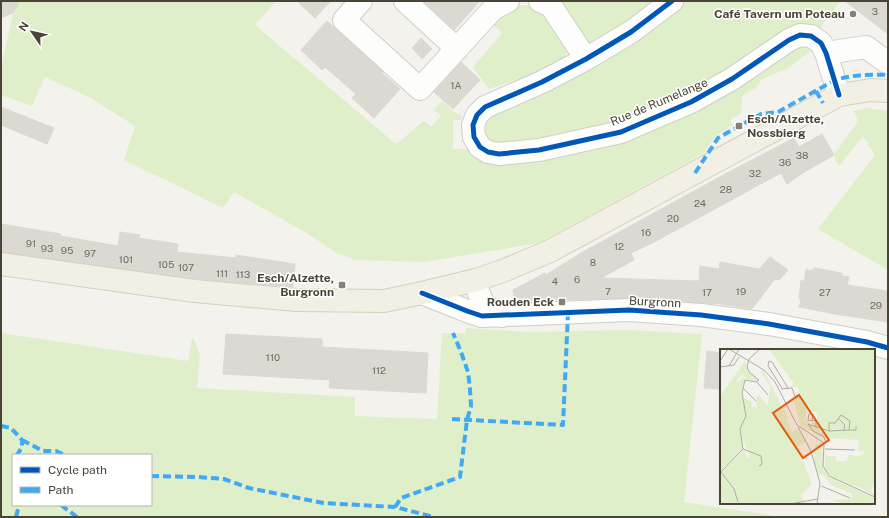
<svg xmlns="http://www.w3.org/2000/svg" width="889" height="518" viewBox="0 0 889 518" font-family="'Public Sans',sans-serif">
	<rect width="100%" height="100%" fill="#f3f2ec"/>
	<path fill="#deefca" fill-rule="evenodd" d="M 19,1 L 276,1 L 255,25 L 396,144 L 424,121 L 431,127 L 441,116 L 434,110 L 442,101 L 455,113 L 462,115 L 461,120 L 453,120 L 453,149 L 467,149 L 480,147 L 473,125 L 586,59 L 540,1 L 841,1 L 824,22 L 812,50 L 788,68 L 761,80 L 757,87 L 742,96 L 741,113 L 730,120 L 733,125 L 715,136 L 704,153 L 539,243 L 424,262 L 355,260 L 337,253 L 303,231 L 234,192 L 223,208 L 124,160 L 135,126 L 89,97 L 45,77 L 32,106 L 1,95 L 1,65 L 2,65 L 13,13 Z
		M 531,5 L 547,13 L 567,44 L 568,52 L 563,60 L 537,73 L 489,89 L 473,67 L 502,33 L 491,23 L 514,6 Z
		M 867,108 L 888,111 L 888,270 L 818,229 L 875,155 L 863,136 L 839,166 L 834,155 L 858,121 L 854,111 Z
		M 466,328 L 530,332 L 626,330 L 702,334 L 684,502 L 781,517 L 1,517 L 1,333 L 188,361 L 192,338 L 193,338 L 200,355 L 197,388 L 355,397 L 355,416 L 437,419 L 442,333 L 465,333 ZM 13,455 L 151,455 L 151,505 L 13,505 Z"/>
	<path fill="#dbd9d2" stroke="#dbd9d2" d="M 1,1 L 20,1 L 13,13 L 1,18 Z
		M 297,1 L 331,1 L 315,18 Z
		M 423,1 L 480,1 L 454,30 Z
		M 845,1 L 888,1 L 888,34 L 871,21 Z
		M 327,21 L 383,72 L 382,73 L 400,89 L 374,118 L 352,98 L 356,94 L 325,67 L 322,70 L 301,50 Z
		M 421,38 L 432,49 L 422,59 L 412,48 Z
		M 461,62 L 480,80 L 453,109 L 434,92 Z
		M 1,107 L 54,128 L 47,144 L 1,125 Z
		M 822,134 L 834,155 L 801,174 L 787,184 L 781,173 L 768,180 L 658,240 L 631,253 L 634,260 L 601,278 L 699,281 L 700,266 L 719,269 L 720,262 L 759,269 L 770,257 L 788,270 L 780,279 L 774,280 L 752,309 L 715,303 L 715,304 L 630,298 L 515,301 L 513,290 L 545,273 L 546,275 L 581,253 L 727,173 L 794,138 L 799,147 Z
		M 1,224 L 61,234 L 60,236 L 118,246 L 120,232 L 140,235 L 139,238 L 178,244 L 177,252 L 236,258 L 236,255 L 295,264 L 293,287 L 196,279 L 1,252 Z
		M 815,268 L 841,273 L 843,276 L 849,277 L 847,285 L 888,291 L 888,322 L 835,314 L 799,307 L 801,301 L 799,298 L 801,280 L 804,282 L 806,269 L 811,271 Z
		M 226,334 L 322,339 L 322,347 L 428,353 L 426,393 L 329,388 L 330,380 L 223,374 Z
		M 707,351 L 721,353 L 721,389 L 704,388 Z"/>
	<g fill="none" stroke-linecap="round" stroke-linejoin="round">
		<g stroke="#cfcec8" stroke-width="24">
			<path id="minor" d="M 361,1 L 344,20 L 420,89 L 493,9 L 508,1
				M 405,1 L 457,49
				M 540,1 L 551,6 L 586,59
				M 672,1 L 631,32 L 586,59 L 542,82 L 485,107 L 477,115 L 473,125 L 474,137 L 480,147 L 488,152 L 499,154 L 539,150 L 621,132 L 691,102 L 732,79 L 789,40 L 800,35 L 811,36 L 821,43 L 826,53 L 839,95
				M 826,53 L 866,47 L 888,63
				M 476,280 C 479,301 483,306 502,316
				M 422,293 L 467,311 L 482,316 L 629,310 L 701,315 L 769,324 L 867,342 L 888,348"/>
		</g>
		<g stroke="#d7d0b8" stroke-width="24">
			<path id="major" d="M 1,264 L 195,291 L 296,300 L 384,301 L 422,293 L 476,280 L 505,270 L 550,251 L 839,95 L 871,90 L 888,91"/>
		</g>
		<use href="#minor" stroke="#fdfdfc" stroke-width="22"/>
		<use href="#major" stroke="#f2efe4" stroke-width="22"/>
		<path stroke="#3fa9f5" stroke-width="4" stroke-dasharray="8 4" stroke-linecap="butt" d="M 816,91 L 823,103
			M 695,173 L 718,138 L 761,114 L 778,112 L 835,80 C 851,75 871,74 888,75
			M 452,419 L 563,425 L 568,313
			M 1,426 L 11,428 L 22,440 L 22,447 L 17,455
			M 22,440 L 43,451 L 56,451 L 65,455
			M 151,476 L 199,477 L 224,479 L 249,488 L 323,503 L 395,507 L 434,517
			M 61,505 L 77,517
			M 395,507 L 401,498 L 460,477 L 467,420 L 471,406 L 470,389 L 468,372 L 461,352 L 453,333
			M 16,517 L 19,505"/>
		<g stroke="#fff" stroke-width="8">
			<path id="cycleway" d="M 672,1 L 631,32 L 586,59 L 542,82 L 485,107 L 477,115 L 473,125 L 474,137 L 480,147 L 488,152 L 499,154 L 539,150 L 621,132 L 691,102 L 732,79 L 789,40 L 800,35 L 811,36 L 821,43 L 826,53 L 839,95
				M 422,293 L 467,311 L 482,316 L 629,310 L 701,315 L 769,324 L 867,342 L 888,348"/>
		</g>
		<use href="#cycleway" stroke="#0057b8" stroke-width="5"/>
	</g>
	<g fill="#858176" stroke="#fff" stroke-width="1.5">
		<circle cx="853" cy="14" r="4"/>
		<rect x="735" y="122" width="8" height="8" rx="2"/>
		<rect x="338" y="281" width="8" height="8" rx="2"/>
		<rect x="558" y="298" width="8" height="8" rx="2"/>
	</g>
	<g text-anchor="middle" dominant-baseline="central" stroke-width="3" stroke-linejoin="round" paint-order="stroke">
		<g font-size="10" fill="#706b5f">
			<text x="875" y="11">3</text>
			<text x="456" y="85">1A</text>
			<text x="802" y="155">38</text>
			<text x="785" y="162">36</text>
			<text x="755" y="173">32</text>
			<text x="726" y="189">28</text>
			<text x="700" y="203">24</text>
			<text x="673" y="218">20</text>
			<text x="646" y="232">16</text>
			<text x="31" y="243">91</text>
			<text x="619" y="246">12</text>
			<text x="47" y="248">93</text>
			<text x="67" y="250">95</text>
			<text x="90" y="253">97</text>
			<text x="126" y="259">101</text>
			<text x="593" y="262">8</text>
			<text x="166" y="264">105</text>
			<text x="186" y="267">107</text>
			<text x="222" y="273">111</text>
			<text x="243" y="274">113</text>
			<text x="577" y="279">6</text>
			<text x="555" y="281">4</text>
			<text x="608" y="291">7</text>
			<text x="741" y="291">19</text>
			<text x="707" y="292">17</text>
			<text x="825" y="292">27</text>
			<text x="876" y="305">29</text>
			<text x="273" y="357">110</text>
			<text x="379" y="370">112</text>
		</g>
		<g font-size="12" font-weight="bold" fill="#4a4436" stroke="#fff" text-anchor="end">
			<text x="845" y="14">Café Tavern um Poteau</text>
			<text x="747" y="119" text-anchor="start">Esch/Alzette,<tspan x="747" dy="14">Nossbierg</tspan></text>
			<text x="334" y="278">Esch/Alzette,<tspan x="334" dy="14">Burgronn</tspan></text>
			<text x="554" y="302">Rouden Eck</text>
		</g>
		<g font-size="12" fill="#4a4436" stroke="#fff">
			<text transform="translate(659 102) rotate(-23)">Rue de Rumelange</text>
			<text transform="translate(655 302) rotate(3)">Burgronn</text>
		</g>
	</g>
	<g transform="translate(720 349)">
		<rect width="155" height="155" fill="#f3f2ec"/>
		<path d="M 49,0 L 155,0 L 155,131 L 151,141 L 155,147 L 141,139 L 113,130 L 105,120 L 105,102 L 107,107 L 116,107 L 116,113 L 127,112 L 128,106 L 139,107 L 144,105 L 144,101 L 138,102 L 139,91 L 104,89 L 80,77 L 73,48 L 80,47 L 79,40 L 76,37 L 69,39 L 74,35 ZM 86,60 L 97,64 L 97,73 L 91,74 L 95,77 L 87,75 L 89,72 L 85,71 ZM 25,12 L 28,23 L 38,30 L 37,32 L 27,30 L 22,25 L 16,32 L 18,33 L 23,28 L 25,30 L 22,44 L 24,49 L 32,53 L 32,58 L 37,58 L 36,49 L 39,46 L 48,57 L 50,37 L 41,23 L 43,21 L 68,68 L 66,70 L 70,79 L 72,83 L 77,80 L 86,93 L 77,98 L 92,135 L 81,146 L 84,152 L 75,155 L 0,155 L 0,125 L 24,101 L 27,109 L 30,107 L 21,86 L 23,100 L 0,123 L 0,47 ZM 102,93 L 103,120 L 108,128 L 155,149 L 155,155 L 115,155 L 121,154 L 113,152 L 115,151 L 131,150 L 132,145 L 111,136 L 102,125 L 99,126 L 94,112 L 95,96 Z" fill="#deefca" fill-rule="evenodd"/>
		<path fill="none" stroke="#afaca3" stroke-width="1" d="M 9,0 L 44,21 L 55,33 L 77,76 L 104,94 L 103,117 L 109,127 L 155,148M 0,12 L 8,0M 9,17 L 19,0M 48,17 L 49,12 L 52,13 L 68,39M 48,17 L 62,39M 0,18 L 14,16 L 19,8M 37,33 L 48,46M 23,39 L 36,52M 61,40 L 72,39 L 76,50M 118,69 L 125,76 L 124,81M 92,71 L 93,65 L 89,65 L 88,71 L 96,72 L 96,78M 78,78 L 91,102 L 100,134 L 97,155M 109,82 L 129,81M 106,94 L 104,88 L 93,82 L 88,75 L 109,82 L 109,74 L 115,74 L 121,66 L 130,72 L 129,81 L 136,81 L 136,77M 23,100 L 41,107 L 42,115 L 39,117M 105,100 L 135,101M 1,123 L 14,140 L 18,153M 0,124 L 23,100 L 20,80 L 26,67 L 22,44 L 25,31 L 36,33 L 39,31 L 29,23 L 27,17 L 29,10 L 40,0M 101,137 L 130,149M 75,154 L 98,150"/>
		<path fill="#e8590c" fill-opacity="0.15" stroke="#e8590c" stroke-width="2" d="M 79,46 L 109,91 L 83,109 L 53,64 Z"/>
		<rect width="155" height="155" fill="none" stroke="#4a4436" stroke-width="2"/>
	</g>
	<rect width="889" height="518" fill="none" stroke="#4a4436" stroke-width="4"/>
	<rect x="12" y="454" width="140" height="52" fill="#ffffff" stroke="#b7b4af"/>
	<rect x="20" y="467" width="20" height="6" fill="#0057b8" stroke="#b7b4af"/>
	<text x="48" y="474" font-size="12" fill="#4a4436">Cycle path</text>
	<rect x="20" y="487" width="20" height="6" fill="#3fa9f5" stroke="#b7b4af"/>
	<text x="48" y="494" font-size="12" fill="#4a4436">Path</text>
	<g transform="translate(32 32) rotate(304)" stroke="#ffffff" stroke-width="3" paint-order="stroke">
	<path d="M0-3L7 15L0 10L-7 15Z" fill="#4a4436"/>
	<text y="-6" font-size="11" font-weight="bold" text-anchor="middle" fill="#4a4436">N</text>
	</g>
</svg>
